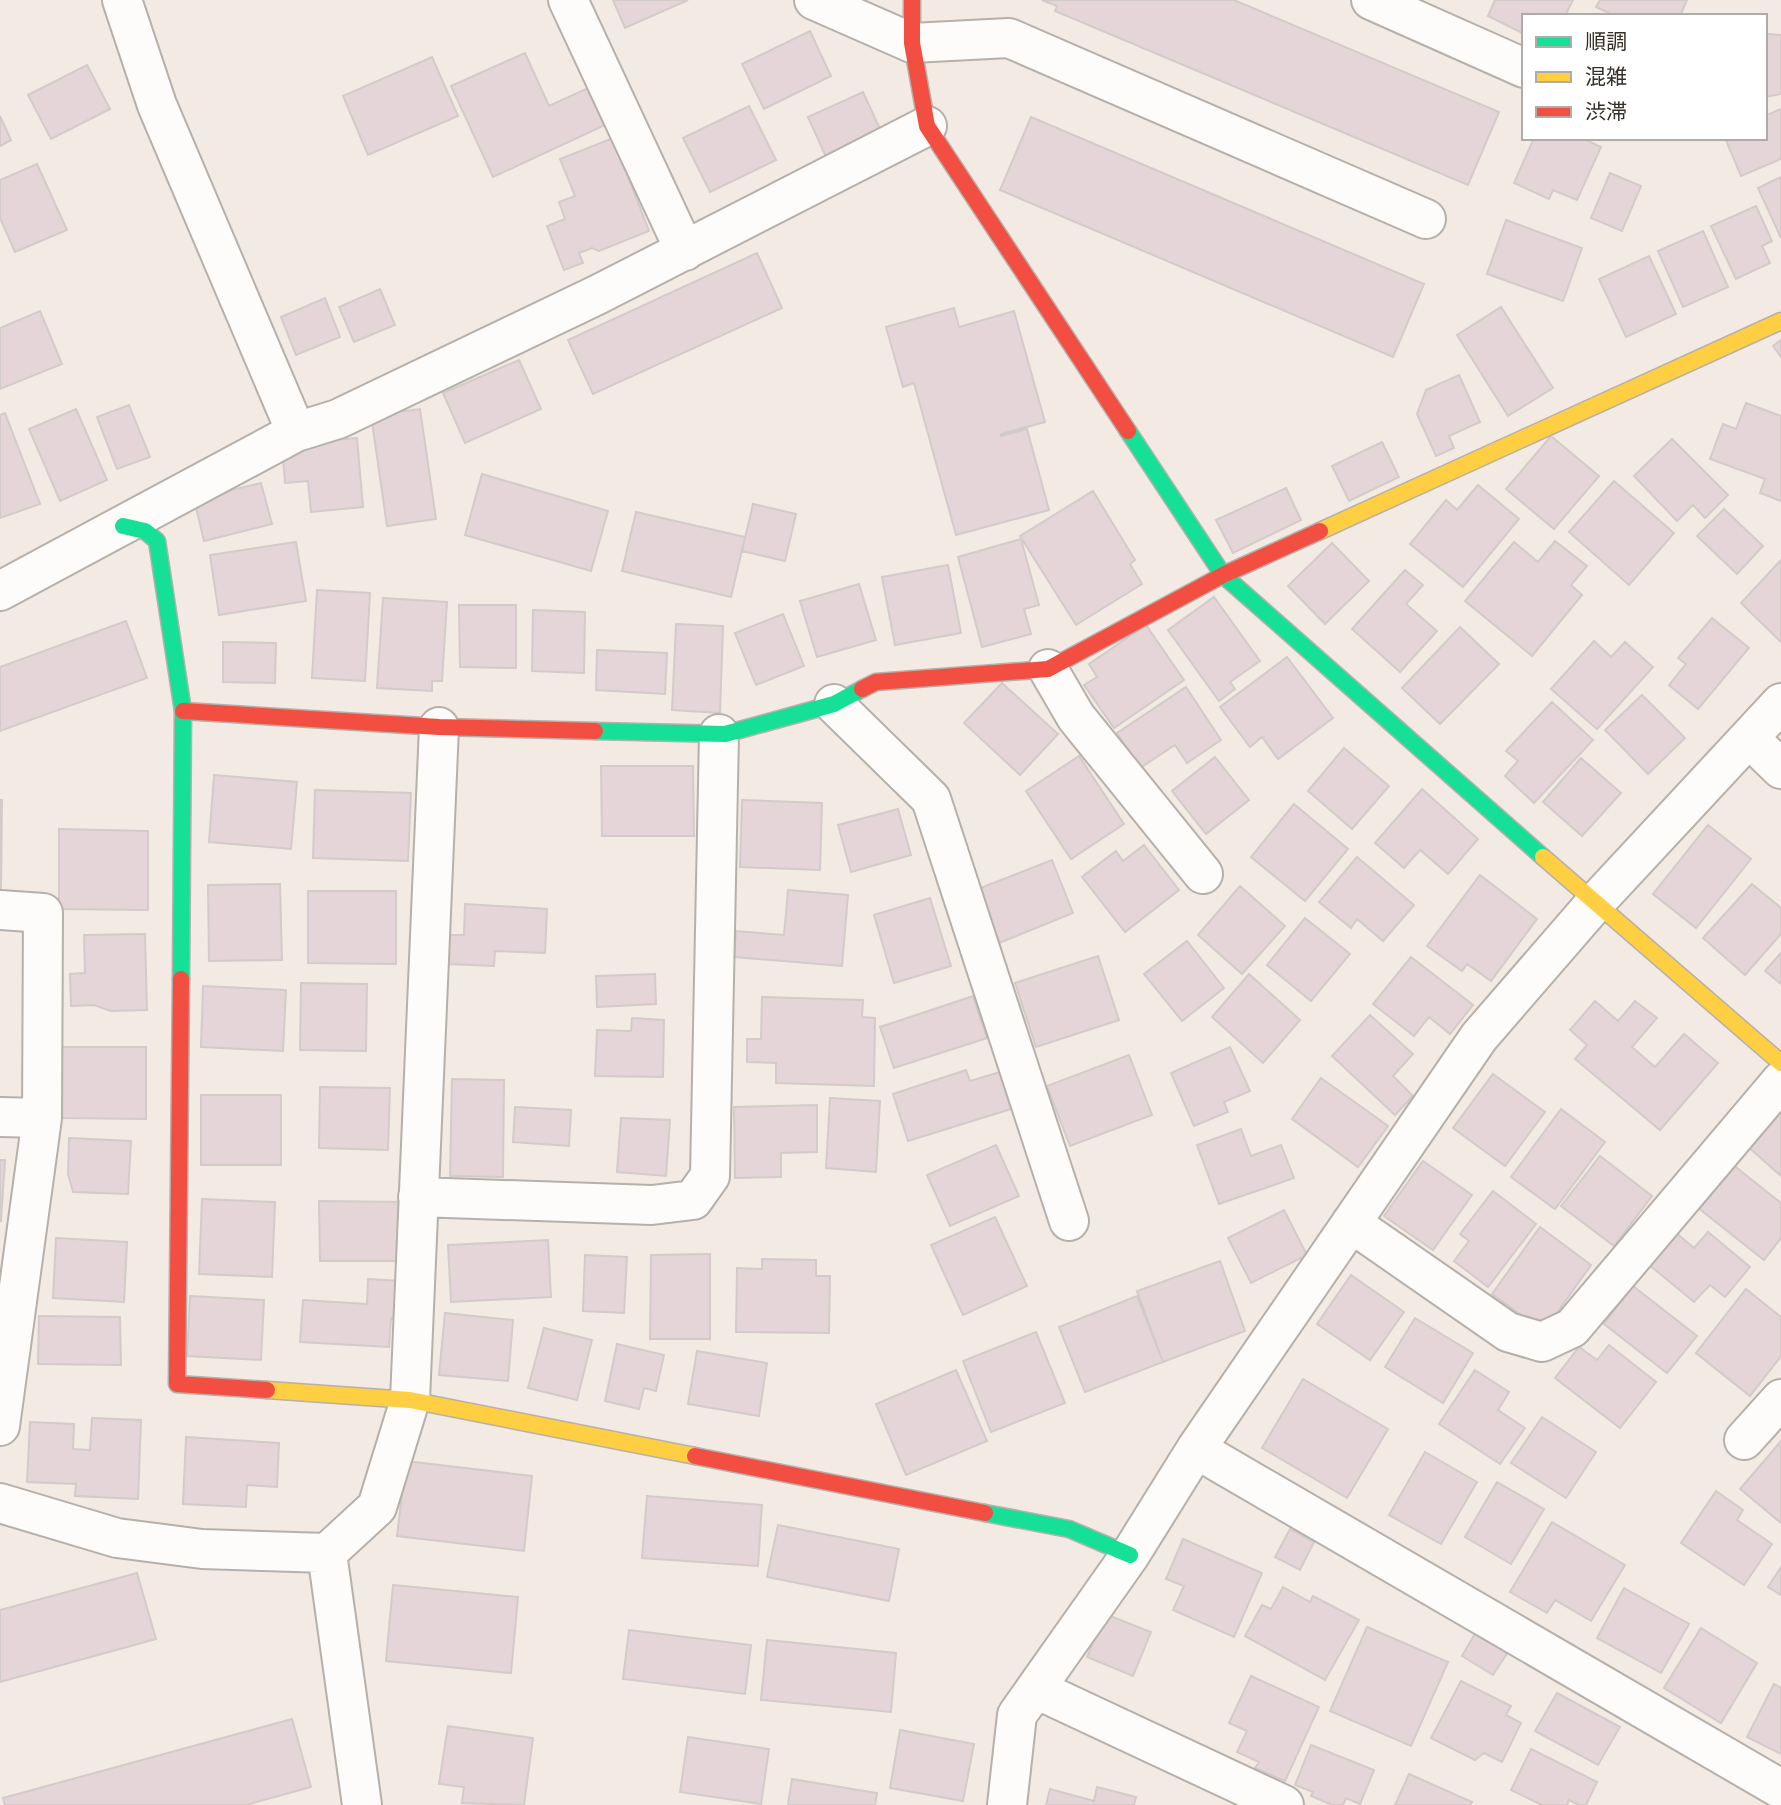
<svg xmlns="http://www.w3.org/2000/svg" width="1781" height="1805" viewBox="0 0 1781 1805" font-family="Commissioner,'Noto Sans JP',sans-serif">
	<rect width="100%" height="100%" fill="#f3eae3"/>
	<path fill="#e5d5d8" stroke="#d3cbc9" stroke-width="2" d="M 613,0 L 688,0 L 625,28 Z
		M 1042,0 L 1234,0 L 1499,112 L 1468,185 L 1055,11 L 1057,6 Z
		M 1495,0 L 1573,0 L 1565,16 L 1524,16 L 1524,34 L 1488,16 Z
		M 1600,0 L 1687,0 L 1680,16 L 1615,16 L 1596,7 Z
		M 810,31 L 831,76 L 764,109 L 742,64 Z
		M 1768,34 L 1781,35 L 1781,94 L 1765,97 L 1765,39 Z
		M 525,53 L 549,106 L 588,88 L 605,125 L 493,177 L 451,86 Z
		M 432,57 L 458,116 L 368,155 L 343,96 Z
		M 87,65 L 110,109 L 51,139 L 28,95 Z
		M 863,92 L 885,140 L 830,166 L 808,117 Z
		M 749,106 L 776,160 L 710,192 L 683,138 Z
		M 1781,109 L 1781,159 L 1741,176 L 1725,138 L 1765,138 L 1765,116 Z
		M 0,116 L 11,140 L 0,146 Z
		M 1031,117 L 1424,284 L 1393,357 L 1000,190 Z
		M 613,138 L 649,231 L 599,251 L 592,248 L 579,253 L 583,263 L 564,270 L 547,226 L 565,219 L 559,202 L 575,196 L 560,159 Z
		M 1534,138 L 1582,138 L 1601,147 L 1577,200 L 1553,190 L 1549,199 L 1514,183 Z
		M 37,164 L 67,230 L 15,252 L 0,218 L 0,180 Z
		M 1610,173 L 1641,186 L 1622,231 L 1591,218 Z
		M 1781,177 L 1781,238 L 1758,188 Z
		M 1756,206 L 1772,241 L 1762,246 L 1770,263 L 1736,279 L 1711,226 Z
		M 1506,220 L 1582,248 L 1563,301 L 1487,274 Z
		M 1703,231 L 1728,287 L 1683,307 L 1658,251 Z
		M 757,253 L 782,308 L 593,394 L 568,340 Z
		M 1649,256 L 1676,314 L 1626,337 L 1599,279 Z
		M 380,289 L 395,325 L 354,342 L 339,307 Z
		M 325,298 L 340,337 L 296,355 L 281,317 Z
		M 1501,307 L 1553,388 L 1508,416 L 1457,335 Z
		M 954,308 L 959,327 L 1014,311 L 1045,422 L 1001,434 L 1001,436 L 1027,429 L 1049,510 L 956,535 L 914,383 L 903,387 L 886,327 Z
		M 40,311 L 62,364 L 0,389 L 0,328 Z
		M 1781,340 L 1781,357 L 1773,346 Z
		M 519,360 L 541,409 L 465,443 L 443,393 Z
		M 1459,375 L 1480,422 L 1449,436 L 1454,448 L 1436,456 L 1417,414 L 1426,390 Z
		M 1746,403 L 1781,416 L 1781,501 L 1760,493 L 1765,479 L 1710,459 L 1723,424 L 1736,429 Z
		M 129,405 L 150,457 L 117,469 L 97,417 Z
		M 76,409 L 107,480 L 60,501 L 29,429 Z
		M 420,409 L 436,519 L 387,526 L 371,415 Z
		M 5,413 L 40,504 L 0,518 L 0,415 Z
		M 1551,436 L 1599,476 L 1554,529 L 1506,489 Z
		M 357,438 L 363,507 L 311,512 L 308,481 L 285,483 L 282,445 Z
		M 1672,439 L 1728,495 L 1705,518 L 1693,505 L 1677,521 L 1634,476 Z
		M 1382,442 L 1399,477 L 1349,501 L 1332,466 Z
		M 482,474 L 608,511 L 591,571 L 465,535 Z
		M 1614,481 L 1674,533 L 1629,585 L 1569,532 Z
		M 261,483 L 272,524 L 204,541 L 194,499 Z
		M 1478,485 L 1519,519 L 1463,587 L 1410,544 L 1446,500 L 1457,510 Z
		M 1286,488 L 1301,520 L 1233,553 L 1216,520 Z
		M 1093,491 L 1135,560 L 1130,564 L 1142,584 L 1076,625 L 1020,536 Z
		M 753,504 L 796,514 L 785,561 L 742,551 Z
		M 1724,509 L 1763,546 L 1737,574 L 1697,536 Z
		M 636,512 L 745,537 L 731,597 L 622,571 Z
		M 1021,539 L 1039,605 L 1024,609 L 1031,634 L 982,647 L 958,557 Z
		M 1555,541 L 1587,566 L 1571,585 L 1582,595 L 1532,656 L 1465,601 L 1514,542 L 1538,562 Z
		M 296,542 L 306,601 L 219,615 L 210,555 Z
		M 1332,543 L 1369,581 L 1325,624 L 1288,586 Z
		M 1781,560 L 1781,642 L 1741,603 Z
		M 948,565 L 961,633 L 895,645 L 882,577 Z
		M 1405,570 L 1423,585 L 1406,604 L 1437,631 L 1400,672 L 1352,629 Z
		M 859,584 L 876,640 L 817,657 L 800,601 Z
		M 317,590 L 370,593 L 365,681 L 312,678 Z
		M 1214,597 L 1260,661 L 1230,682 L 1235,689 L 1219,701 L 1168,630 Z
		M 383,598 L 447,602 L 442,681 L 432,681 L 432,691 L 377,688 Z
		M 459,605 L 516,605 L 516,668 L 460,667 Z
		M 533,610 L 585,612 L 584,673 L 532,671 Z
		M 783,614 L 804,666 L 756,685 L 735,633 Z
		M 1712,618 L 1749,648 L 1698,709 L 1669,685 L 1686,664 L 1678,658 Z
		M 126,621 L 147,678 L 0,731 L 0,667 Z
		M 676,624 L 723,626 L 720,713 L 672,710 Z
		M 1146,625 L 1184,680 L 1114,728 L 1084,685 L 1097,677 L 1089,664 Z
		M 1460,627 L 1499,664 L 1440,724 L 1402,688 Z
		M 1594,641 L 1611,657 L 1625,642 L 1653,667 L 1597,729 L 1551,689 Z
		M 223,642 L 276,643 L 275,683 L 223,682 Z
		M 597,650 L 667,653 L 665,694 L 596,690 Z
		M 1287,657 L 1333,718 L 1278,759 L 1262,737 L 1250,747 L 1220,707 Z
		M 1002,683 L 1058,734 L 1020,775 L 964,723 Z
		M 1186,687 L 1221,740 L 1187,763 L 1175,745 L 1140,768 L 1117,733 Z
		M 1642,695 L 1685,738 L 1648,774 L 1605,730 Z
		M 1552,702 L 1593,740 L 1534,803 L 1505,776 L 1518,761 L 1506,751 Z
		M 1344,748 L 1389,786 L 1352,829 L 1308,791 Z
		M 1079,756 L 1124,824 L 1071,859 L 1026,791 Z
		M 1215,757 L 1249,800 L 1206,834 L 1172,791 Z
		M 1581,758 L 1621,793 L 1582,836 L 1543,802 Z
		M 601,766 L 693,766 L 694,836 L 602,836 Z
		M 214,775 L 297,782 L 291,849 L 209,842 Z
		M 1422,789 L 1478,839 L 1448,874 L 1420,850 L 1404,868 L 1375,843 Z
		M 315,790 L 411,793 L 408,861 L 313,858 Z
		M 0,800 L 2,800 L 1,890 L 0,890 Z
		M 742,800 L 822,803 L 820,870 L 740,867 Z
		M 1294,804 L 1348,849 L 1305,901 L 1251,857 Z
		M 898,809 L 911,855 L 851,872 L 838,825 Z
		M 1708,825 L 1751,859 L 1696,928 L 1653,894 Z
		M 59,829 L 148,831 L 148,910 L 59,909 Z
		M 1144,845 L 1179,890 L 1125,932 L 1082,877 L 1116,851 L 1123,861 Z
		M 1357,857 L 1414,905 L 1383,941 L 1357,919 L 1351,928 L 1319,902 Z
		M 1052,860 L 1073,913 L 999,943 L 978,889 Z
		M 1480,875 L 1537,919 L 1491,981 L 1467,964 L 1462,971 L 1427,946 Z
		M 280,884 L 282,960 L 209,961 L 208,885 Z
		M 1752,884 L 1781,908 L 1781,934 L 1745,975 L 1703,938 Z
		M 1240,886 L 1285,926 L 1242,974 L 1198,935 Z
		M 788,890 L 848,895 L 842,966 L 734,957 L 736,931 L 784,935 Z
		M 308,891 L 396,891 L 396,964 L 308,963 Z
		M 930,898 L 951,966 L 894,983 L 874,915 Z
		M 465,904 L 547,909 L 545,953 L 495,951 L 494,966 L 447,964 L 449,935 L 464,935 Z
		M 1305,918 L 1350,954 L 1311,1001 L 1267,965 Z
		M 145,934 L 147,1010 L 111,1011 L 94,1005 L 71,1006 L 70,974 L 85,973 L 84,935 Z
		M 1187,941 L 1224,988 L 1182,1021 L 1144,974 Z
		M 1781,953 L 1781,984 L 1765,971 Z
		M 1098,956 L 1119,1020 L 1036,1047 L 1015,983 Z
		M 1411,957 L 1473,1005 L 1450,1034 L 1429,1017 L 1414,1036 L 1373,1004 Z
		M 655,974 L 656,1004 L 597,1007 L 596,976 Z
		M 1249,974 L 1300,1020 L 1263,1063 L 1212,1017 Z
		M 301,983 L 367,984 L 366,1051 L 300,1050 Z
		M 203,986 L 286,990 L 283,1051 L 201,1047 Z
		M 973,996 L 987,1038 L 894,1068 L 880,1027 Z
		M 762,997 L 863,1000 L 862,1017 L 875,1018 L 874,1086 L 776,1083 L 776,1063 L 747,1062 L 747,1039 L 761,1039 Z
		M 1595,1001 L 1618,1021 L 1635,1001 L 1657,1018 L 1632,1047 L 1655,1067 L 1684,1034 L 1718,1063 L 1660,1130 L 1575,1059 L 1587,1045 L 1570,1030 Z
		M 1370,1015 L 1413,1054 L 1393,1076 L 1413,1096 L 1395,1115 L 1332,1056 Z
		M 632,1018 L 664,1020 L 663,1077 L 595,1076 L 597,1030 L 631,1031 Z
		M 61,1047 L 146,1047 L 146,1119 L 61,1118 Z
		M 1230,1047 L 1250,1091 L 1224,1102 L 1228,1112 L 1194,1126 L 1171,1073 Z
		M 1129,1055 L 1152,1115 L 1070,1146 L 1047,1086 Z
		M 966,1070 L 970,1081 L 1000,1072 L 1011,1109 L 908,1141 L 893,1094 Z
		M 1493,1074 L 1545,1112 L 1505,1166 L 1453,1128 Z
		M 1321,1078 L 1388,1126 L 1358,1167 L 1292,1119 Z
		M 452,1079 L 504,1080 L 503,1177 L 450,1176 Z
		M 320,1087 L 390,1088 L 388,1150 L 319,1148 Z
		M 201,1095 L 281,1095 L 281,1165 L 201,1165 Z
		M 830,1098 L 880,1101 L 876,1172 L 826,1168 Z
		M 817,1105 L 817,1152 L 781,1153 L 781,1177 L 735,1178 L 734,1107 Z
		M 515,1107 L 571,1110 L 569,1146 L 513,1142 Z
		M 1781,1107 L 1781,1176 L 1747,1146 Z
		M 1561,1109 L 1605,1142 L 1555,1209 L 1511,1177 Z
		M 621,1118 L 670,1120 L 666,1176 L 617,1172 Z
		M 1241,1129 L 1251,1156 L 1281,1145 L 1294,1178 L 1219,1204 L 1197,1145 Z
		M 69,1138 L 131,1141 L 128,1194 L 73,1192 L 68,1174 Z
		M 996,1145 L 1019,1196 L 950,1226 L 927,1175 Z
		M 1600,1156 L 1652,1196 L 1614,1246 L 1561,1206 Z
		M 0,1160 L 5,1160 L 1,1221 L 0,1221 Z
		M 1423,1161 L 1472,1195 L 1433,1250 L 1384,1216 Z
		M 1732,1164 L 1781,1203 L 1781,1238 L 1764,1260 L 1697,1207 Z
		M 1493,1191 L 1536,1224 L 1488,1287 L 1454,1261 L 1469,1241 L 1460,1234 Z
		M 202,1199 L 275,1202 L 272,1277 L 199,1274 Z
		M 319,1201 L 406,1202 L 406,1261 L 320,1261 Z
		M 1284,1210 L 1307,1255 L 1251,1283 L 1228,1238 Z
		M 995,1217 L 1027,1286 L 963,1315 L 931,1245 Z
		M 1540,1227 L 1591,1265 L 1544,1331 L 1492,1294 Z
		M 1675,1232 L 1694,1248 L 1708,1232 L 1750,1267 L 1725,1297 L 1710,1285 L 1694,1302 L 1648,1264 Z
		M 56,1238 L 127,1242 L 124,1302 L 53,1298 Z
		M 548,1240 L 551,1297 L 451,1302 L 448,1245 Z
		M 710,1254 L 710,1339 L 650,1339 L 651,1255 Z
		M 585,1255 L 627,1257 L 624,1313 L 583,1311 Z
		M 762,1259 L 816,1260 L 816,1276 L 830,1276 L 829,1333 L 736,1332 L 737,1268 L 762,1269 Z
		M 1220,1261 L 1245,1331 L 1163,1362 L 1137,1291 Z
		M 1351,1275 L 1404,1312 L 1370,1360 L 1317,1324 Z
		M 368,1279 L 402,1281 L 399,1319 L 391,1318 L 389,1347 L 300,1342 L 303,1300 L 367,1304 Z
		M 1633,1286 L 1697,1336 L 1667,1373 L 1604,1324 Z
		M 1746,1289 L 1781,1317 L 1781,1356 L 1750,1396 L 1696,1353 Z
		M 190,1296 L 264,1300 L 261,1360 L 187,1356 Z
		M 1137,1296 L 1163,1362 L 1085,1392 L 1059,1327 Z
		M 445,1313 L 513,1320 L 508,1381 L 439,1375 Z
		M 39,1316 L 120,1317 L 121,1365 L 38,1364 Z
		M 1415,1318 L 1473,1353 L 1443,1403 L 1385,1367 Z
		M 544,1328 L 592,1340 L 577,1400 L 528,1388 Z
		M 1036,1332 L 1065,1403 L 991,1432 L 963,1361 Z
		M 617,1344 L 664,1355 L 656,1391 L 644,1388 L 639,1409 L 605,1401 Z
		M 1609,1345 L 1656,1382 L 1620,1428 L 1555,1378 L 1579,1347 L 1597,1360 Z
		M 697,1351 L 767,1363 L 759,1416 L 688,1404 Z
		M 956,1370 L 987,1441 L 906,1475 L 876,1404 Z
		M 1475,1370 L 1509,1392 L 1498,1410 L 1525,1428 L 1500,1464 L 1439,1424 Z
		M 1303,1379 L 1388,1429 L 1347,1498 L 1262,1448 Z
		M 1542,1417 L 1596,1452 L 1566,1498 L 1511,1463 Z
		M 92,1418 L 141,1420 L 138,1499 L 75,1496 L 76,1484 L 27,1482 L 30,1422 L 74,1424 L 73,1449 L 90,1450 Z
		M 186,1437 L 279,1443 L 277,1487 L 247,1485 L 246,1507 L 183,1504 Z
		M 1781,1441 L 1781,1523 L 1740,1489 Z
		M 1425,1452 L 1477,1482 L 1441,1544 L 1389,1515 Z
		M 406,1461 L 532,1476 L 524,1551 L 397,1536 Z
		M 1497,1482 L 1544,1509 L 1511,1564 L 1465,1537 Z
		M 1716,1491 L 1743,1510 L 1737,1520 L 1772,1544 L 1744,1585 L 1681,1543 Z
		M 647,1496 L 762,1505 L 758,1566 L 642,1558 Z
		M 1552,1522 L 1625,1565 L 1591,1621 L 1555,1600 L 1547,1613 L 1510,1592 Z
		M 778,1525 L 899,1549 L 889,1601 L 767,1577 Z
		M 1290,1529 L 1314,1542 L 1300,1570 L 1275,1557 Z
		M 1183,1539 L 1262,1573 L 1234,1637 L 1173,1610 L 1184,1586 L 1166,1579 Z
		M 1781,1567 L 1781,1595 L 1768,1587 Z
		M 137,1573 L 156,1639 L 0,1682 L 0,1610 Z
		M 393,1585 L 518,1597 L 511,1673 L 386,1661 Z
		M 1283,1587 L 1310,1602 L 1313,1596 L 1359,1620 L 1325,1680 L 1245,1636 L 1262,1605 L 1271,1609 Z
		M 1624,1588 L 1689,1624 L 1661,1673 L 1597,1638 Z
		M 1105,1614 L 1151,1632 L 1133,1676 L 1087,1657 Z
		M 1367,1627 L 1448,1662 L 1411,1746 L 1330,1711 Z
		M 1701,1628 L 1757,1663 L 1721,1723 L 1664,1688 Z
		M 629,1630 L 751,1645 L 745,1694 L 623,1679 Z
		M 1476,1632 L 1508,1652 L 1493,1675 L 1462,1656 Z
		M 767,1640 L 896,1653 L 891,1712 L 761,1700 Z
		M 1251,1676 L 1319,1707 L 1285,1781 L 1255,1768 L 1259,1762 L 1237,1752 L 1247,1731 L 1229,1723 Z
		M 1461,1681 L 1511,1706 L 1506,1715 L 1521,1723 L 1502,1762 L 1484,1753 L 1475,1760 L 1431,1738 Z
		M 1774,1684 L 1781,1688 L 1781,1754 L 1747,1737 Z
		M 1557,1693 L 1620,1727 L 1598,1765 L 1535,1731 Z
		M 292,1719 L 311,1787 L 246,1805 L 5,1805 L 3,1798 Z
		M 448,1726 L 533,1738 L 524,1805 L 462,1803 L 464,1787 L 439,1784 Z
		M 900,1730 L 974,1744 L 963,1801 L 890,1788 Z
		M 688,1737 L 769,1749 L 761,1804 L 680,1792 Z
		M 1311,1745 L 1374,1770 L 1360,1804 L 1346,1798 L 1343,1805 L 1332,1805 L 1311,1796 L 1313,1792 L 1295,1785 Z
		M 1531,1749 L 1597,1782 L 1586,1805 L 1579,1805 L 1569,1800 L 1567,1805 L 1542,1805 L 1511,1790 Z
		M 1409,1774 L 1472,1802 L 1470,1805 L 1395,1805 Z
		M 792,1779 L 877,1793 L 875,1805 L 788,1805 Z
		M 1097,1787 L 1136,1797 L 1134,1805 L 1046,1805 L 1050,1789 L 1094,1801 Z"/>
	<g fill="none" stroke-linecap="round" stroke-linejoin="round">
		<g stroke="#b6b0aa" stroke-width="42">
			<path id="street" d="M 122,0 L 157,105 L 296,432
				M 568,0 L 685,251
				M 814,0 L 912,43 L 1009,38 L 1426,219
				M 1371,0 L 1524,68
				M 0,591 L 296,432 L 338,419 L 597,295 L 927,126
				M 1048,669 L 1076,717 L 1203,874
				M 834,704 L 931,799 L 1069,1221
				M 1749,738 L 1781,769
				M 0,910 L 43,913 L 42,1118 L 0,1426
				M 0,1117 L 42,1118
				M 418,1197 L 652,1205 L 693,1200 L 710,1176 L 719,734
				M 1351,1223 L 1508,1332 L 1542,1342 L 1572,1328 L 1781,1081
				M 1744,1440 L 1781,1399
				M 1196,1449 L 1781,1789
				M 0,1503 L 117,1538 L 202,1549 L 327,1553 L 377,1507 L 410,1400 L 439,727
				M 327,1553 L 362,1805
				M 1036,1689 L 1284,1805
				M 1007,1805 L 1017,1715 L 1130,1555 L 1196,1449 L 1479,1037 L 1595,903 L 1781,703"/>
		</g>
		<g stroke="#b6b0aa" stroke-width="19">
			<path id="fast" d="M 1128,431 L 1223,575 L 1543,857
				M 123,526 L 145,531 L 157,541 L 183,711 L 181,979
				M 595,731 L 725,734 L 834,704 L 862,689
				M 985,1513 L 1069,1529 L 1130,1555"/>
		</g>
		<g stroke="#b6b0aa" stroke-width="19">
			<path id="slow" d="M 1320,531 L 1781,321
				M 1543,857 L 1781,1063
				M 267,1390 L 410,1400 L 695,1456"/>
		</g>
		<g stroke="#b6b0aa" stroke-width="19">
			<path id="jam" d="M 912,0 L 912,43 L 927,126 L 1128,431
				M 862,689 L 876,682 L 1048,669 L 1223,575 L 1320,531
				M 183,711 L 439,727 L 595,731
				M 181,979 L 177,1384 L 267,1390
				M 695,1456 L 985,1513"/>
		</g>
		<use href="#street" stroke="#fdfcfb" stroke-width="38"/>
		<use href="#fast" stroke="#16e098" stroke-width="16"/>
		<use href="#slow" stroke="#ffcf43" stroke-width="16"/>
		<use href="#jam" stroke="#f24e42" stroke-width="16"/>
	</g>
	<rect x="1522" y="14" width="245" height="126" fill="#ffffff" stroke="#aeacaa" stroke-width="2"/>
	<rect x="1536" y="37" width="35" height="10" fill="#16e098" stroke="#aeacaa" stroke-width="2"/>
	<text x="1585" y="49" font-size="21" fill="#352f2a">順調</text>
	<rect x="1536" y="72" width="35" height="10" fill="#ffcf43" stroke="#aeacaa" stroke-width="2"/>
	<text x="1585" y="84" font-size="21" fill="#352f2a">混雑</text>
	<rect x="1536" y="107" width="35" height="10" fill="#f24e42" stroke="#aeacaa" stroke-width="2"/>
	<text x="1585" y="119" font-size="21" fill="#352f2a">渋滞</text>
</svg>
